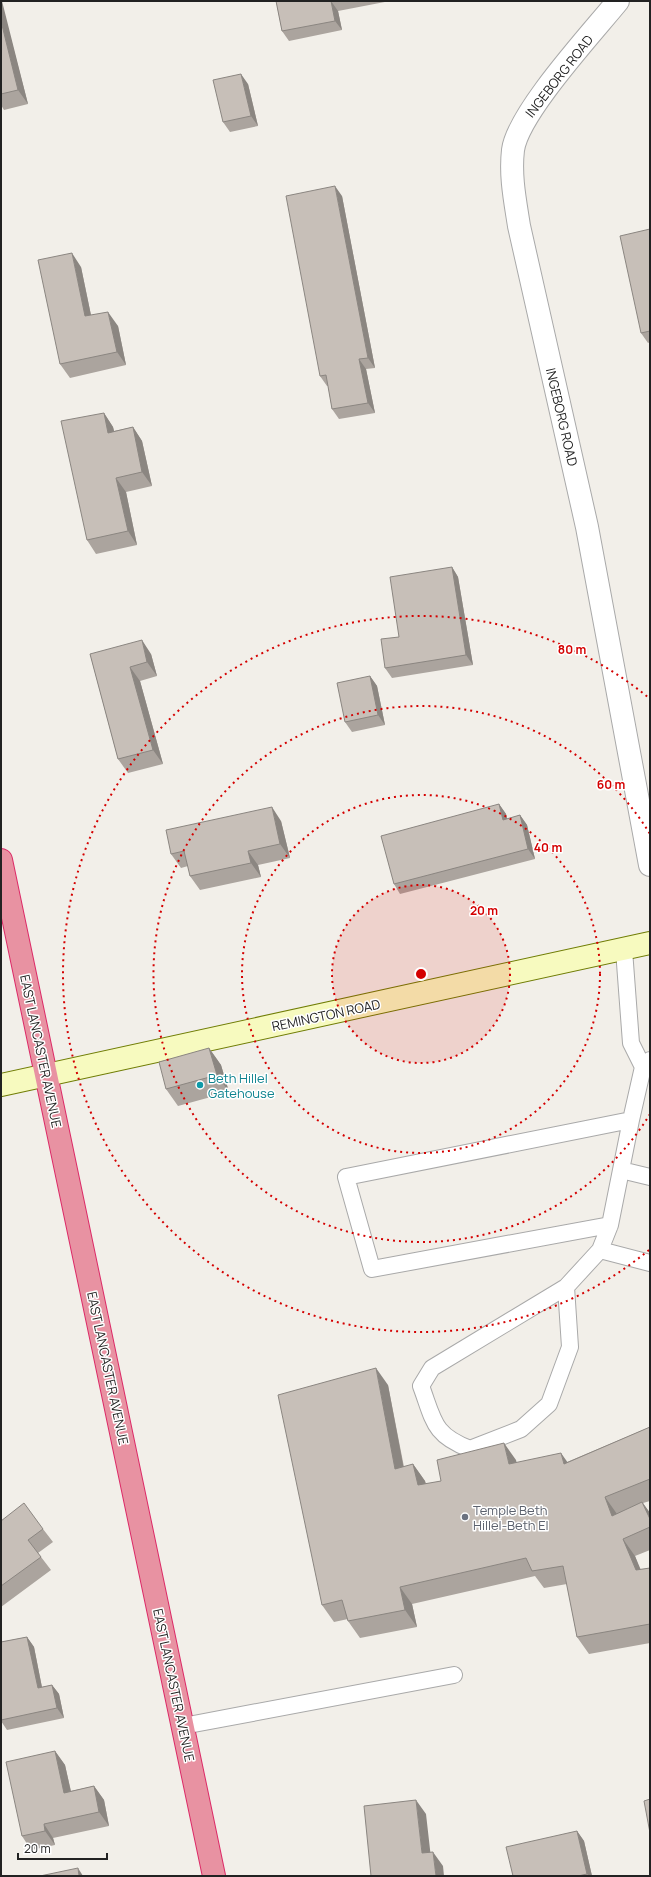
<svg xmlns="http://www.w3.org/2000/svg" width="651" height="1877" viewBox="0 0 651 1877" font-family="Manrope,sans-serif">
	<rect width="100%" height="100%" fill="#f2efe9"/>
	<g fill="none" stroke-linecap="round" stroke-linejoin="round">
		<g stroke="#a9a9a9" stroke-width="18">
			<path id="lane" d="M 624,950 L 631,1043 L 643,1067
				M 631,1120 L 610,1225 L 372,1269 L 346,1177 L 631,1120 L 643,1067 L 650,1060
				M 621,1170 L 650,1177
				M 610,1225 L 600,1250 L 650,1263
				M 566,1287 L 570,1347 L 549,1404 L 521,1429 L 470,1449 C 433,1435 434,1421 421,1386 L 432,1368 L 566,1287 L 600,1250
				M 183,1726 L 454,1675"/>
		</g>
		<g stroke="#a9a9a9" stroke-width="24">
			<path id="street" d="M 618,1 C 592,33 518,113 513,150 C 510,176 515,200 519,226 L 587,527 L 650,865"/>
		</g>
		<g stroke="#707d05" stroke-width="24">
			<path id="secondary" d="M 1,1085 L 650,943"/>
		</g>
		<g stroke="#dc2a67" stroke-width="24">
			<path id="highway" d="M 1,860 L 214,1876"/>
		</g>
		<use href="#lane" stroke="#fff" stroke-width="16"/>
		<use href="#street" stroke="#fff" stroke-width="22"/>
		<use href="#secondary" stroke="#f7fabf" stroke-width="22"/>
		<use href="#highway" stroke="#e892a2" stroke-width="22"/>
	</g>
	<path fill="#aba49e" d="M 1,1 L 28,104 L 4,110 L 1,105 Z
		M 276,1 L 390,1 L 338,11 L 342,30 L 289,41 L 282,31 Z
		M 248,84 L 258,126 L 230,132 L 223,122 Z
		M 342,196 L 375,368 L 366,369 L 375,413 L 339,419 L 332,409 L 328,386 L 327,386 L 320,376 Z
		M 650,229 L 650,342 L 648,343 L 641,333 Z
		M 81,267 L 91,315 L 118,326 L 126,365 L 70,378 L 60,364 Z
		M 104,413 L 113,427 L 114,431 L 133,427 L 142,441 L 152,486 L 126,492 L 137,545 L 96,554 L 87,540 Z
		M 452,567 L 458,577 L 473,665 L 392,678 L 385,668 L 399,637 Z
		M 90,654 L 151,654 L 157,676 L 140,681 L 163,764 L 128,773 L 118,759 Z
		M 370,676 L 377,686 L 385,725 L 352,732 L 345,722 Z
		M 499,804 L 506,814 L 507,819 L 520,815 L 527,825 L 535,859 L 400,894 L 394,884 Z
		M 281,821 L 290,858 L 258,865 L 261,877 L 200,890 L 190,876 L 188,866 L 181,868 L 171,854 Z
		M 209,1048 L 221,1065 L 229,1092 L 178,1106 L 166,1089 Z
		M 388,1385 L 404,1467 L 413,1464 L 425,1481 L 426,1484 L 441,1481 L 516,1460 L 516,1463 L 567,1462 L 650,1427 L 650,1501 L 643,1503 L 650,1513 L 650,1550 L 635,1556 L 640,1570 L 650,1568 L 650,1643 L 589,1654 L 577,1637 L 567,1584 L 544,1588 L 535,1576 L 412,1604 L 417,1627 L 360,1638 L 348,1621 L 348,1619 L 334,1622 L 322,1605 Z
		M 1,1521 L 43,1529 L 53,1542 L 38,1553 L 51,1570 L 1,1607 Z
		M 27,1637 L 34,1647 L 42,1687 L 52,1685 L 59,1694 L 64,1718 L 7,1730 L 1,1721 L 1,1642 Z
		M 55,1751 L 65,1765 L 71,1791 L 94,1786 L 104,1800 L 109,1826 L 53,1838 L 55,1845 L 31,1850 L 22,1836 Z
		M 577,1831 L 584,1841 L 592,1876 L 513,1876 Z"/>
	<path fill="#8b8681" d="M 1,1 L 2,1 L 28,104 L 18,90 L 1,21 Z
		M 331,1 L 338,11 L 342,30 L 335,21 Z
		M 241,74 L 248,84 L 258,126 L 251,116 Z
		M 335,186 L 342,196 L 375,368 L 368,358 Z
		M 72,253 L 81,267 L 94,330 L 85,316 Z
		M 108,312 L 118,326 L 126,365 L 117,352 Z
		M 359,359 L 366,369 L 375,413 L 368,403 Z
		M 104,413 L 113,427 L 118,447 L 108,433 Z
		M 133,427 L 142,441 L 152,486 L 142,472 Z
		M 116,478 L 126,492 L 137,545 L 128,531 Z
		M 452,567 L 458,577 L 473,665 L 466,655 Z
		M 142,640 L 151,654 L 157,676 L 147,662 Z
		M 130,667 L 140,681 L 163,764 L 153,750 Z
		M 370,676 L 377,686 L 385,725 L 378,715 Z
		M 499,804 L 506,814 L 510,830 L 503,820 Z
		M 272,807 L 281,821 L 290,858 L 280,844 Z
		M 520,815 L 527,825 L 535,859 L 528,849 Z
		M 248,851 L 258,865 L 261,877 L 251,863 Z
		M 209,1048 L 221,1065 L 229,1092 L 217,1075 Z
		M 376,1368 L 388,1385 L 407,1486 L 395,1469 Z
		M 504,1443 L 516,1460 L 521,1481 L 509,1464 Z
		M 561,1453 L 573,1470 L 564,1464 Z
		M 413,1464 L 425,1481 L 430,1502 L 418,1485 Z
		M 605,1497 L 617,1514 L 612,1516 Z
		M 642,1502 L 650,1513 L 650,1519 Z
		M 623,1539 L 635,1556 L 648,1587 L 636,1570 Z
		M 400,1587 L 412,1604 L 417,1627 L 405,1610 Z
		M 27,1637 L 34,1647 L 44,1698 L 38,1688 Z
		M 52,1685 L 59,1694 L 64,1718 L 57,1708 Z
		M 55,1751 L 65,1765 L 74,1806 L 64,1793 Z
		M 94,1786 L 104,1800 L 109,1826 L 99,1812 Z
		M 416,1800 L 426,1814 L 432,1867 L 422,1853 Z
		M 44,1824 L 53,1838 L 55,1845 L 45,1831 Z
		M 577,1831 L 584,1841 L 592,1876 L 589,1876 L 587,1874 Z
		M 433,1852 L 443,1866 L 444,1876 L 436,1876 Z
		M 78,1868 L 83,1876 L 79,1876 Z"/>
	<path fill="#c7bfb8" stroke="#8b8681" d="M 276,1 L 331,1 L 335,21 L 282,31 Z
		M 1,21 L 18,90 L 1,94 Z
		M 241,74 L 251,116 L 223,122 L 213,80 Z
		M 335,186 L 368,358 L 359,359 L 368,403 L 332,409 L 326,375 L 320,376 L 286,196 Z
		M 650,229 L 650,331 L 641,333 L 620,236 Z
		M 72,253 L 85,316 L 108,312 L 117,352 L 60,364 L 38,260 Z
		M 104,413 L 108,433 L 133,427 L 142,472 L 116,478 L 128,531 L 87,540 L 61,421 Z
		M 452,567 L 466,655 L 385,668 L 381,639 L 399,637 L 390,577 Z
		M 142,640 L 147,662 L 130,667 L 153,750 L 118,759 L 90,654 Z
		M 370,676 L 378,715 L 345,722 L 337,683 Z
		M 499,804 L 503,820 L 520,815 L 528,849 L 394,884 L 381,836 Z
		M 272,807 L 280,844 L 248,851 L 251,863 L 190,876 L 184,851 L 171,854 L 166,830 Z
		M 209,1048 L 217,1075 L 166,1089 L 159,1062 Z
		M 376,1368 L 395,1469 L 413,1464 L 418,1485 L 441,1481 L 437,1460 L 504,1443 L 509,1464 L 561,1453 L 564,1464 L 650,1427 L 650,1479 L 605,1497 L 612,1516 L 642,1502 L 650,1519 L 650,1527 L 623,1539 L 636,1570 L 650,1568 L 650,1624 L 577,1637 L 563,1566 L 532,1571 L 526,1558 L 400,1587 L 405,1610 L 348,1621 L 342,1600 L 322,1605 L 278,1395 Z
		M 24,1503 L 43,1529 L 28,1540 L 41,1557 L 1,1586 L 1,1521 Z
		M 27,1637 L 38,1688 L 52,1685 L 57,1708 L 1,1720 L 1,1642 Z
		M 55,1751 L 64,1793 L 94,1786 L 99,1812 L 44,1824 L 45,1831 L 22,1836 L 6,1762 Z
		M 650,1799 L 650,1833 L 644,1801 Z
		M 416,1800 L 422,1853 L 433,1852 L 436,1876 L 371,1876 L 364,1806 Z
		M 577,1831 L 587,1874 L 578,1876 L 513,1876 L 506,1847 Z
		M 78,1868 L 79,1876 L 40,1876 Z"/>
	<circle cx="421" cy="974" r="89" fill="#d40000" fill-opacity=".12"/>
	<g fill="none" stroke="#d40000" stroke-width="2" stroke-dasharray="2 4">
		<circle cx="421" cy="974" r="89"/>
		<circle cx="421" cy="974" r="179"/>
		<path d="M650 1114A268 268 0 1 1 650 834"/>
		<path d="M649 1250A358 358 0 1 1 649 698"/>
	</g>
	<circle fill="#0f9aa8" stroke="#fff" stroke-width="1.5" cx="200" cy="1085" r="4"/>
	<circle fill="#6b7280" stroke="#fff" stroke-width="1.5" cx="465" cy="1517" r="4"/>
	<g text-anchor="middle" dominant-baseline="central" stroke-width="3" stroke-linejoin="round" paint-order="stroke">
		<g font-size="13" fill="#222" stroke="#fff">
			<text transform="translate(559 76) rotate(-52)">INGEBORG ROAD</text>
			<text transform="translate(562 417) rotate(77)">INGEBORG ROAD</text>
			<text transform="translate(326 1015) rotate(-12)">REMINGTON ROAD</text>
			<text transform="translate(41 1051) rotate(78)">EAST LANCASTER AVENUE</text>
			<text transform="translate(108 1368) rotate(78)">EAST LANCASTER AVENUE</text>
			<text transform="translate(174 1685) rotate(78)">EAST LANCASTER AVENUE</text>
		</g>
		<g font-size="13" fill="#0d838f" stroke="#fff" text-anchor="start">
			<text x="208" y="1078">Beth Hillel<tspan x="208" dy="15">Gatehouse</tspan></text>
		</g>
		<g font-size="13" fill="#5b616d" stroke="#fff" text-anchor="start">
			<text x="473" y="1510">Temple Beth<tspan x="473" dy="15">Hillel-Beth El</tspan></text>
		</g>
	</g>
	<circle cx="421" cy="974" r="6" fill="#d40000" stroke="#fff" stroke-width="2"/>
	<g font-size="12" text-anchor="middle" font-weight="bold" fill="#d40000" stroke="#fff" stroke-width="3" stroke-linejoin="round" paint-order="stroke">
		<text x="572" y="654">80 m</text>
		<text x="611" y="789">60 m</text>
		<text x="548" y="852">40 m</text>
		<text x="484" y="915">20 m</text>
	</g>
	<rect width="651" height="1877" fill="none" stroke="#222222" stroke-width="4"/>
	<path d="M18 1853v6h89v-6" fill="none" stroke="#222222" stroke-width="2"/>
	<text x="24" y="1853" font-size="12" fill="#222222" stroke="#ffffff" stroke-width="3" paint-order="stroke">20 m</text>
</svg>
